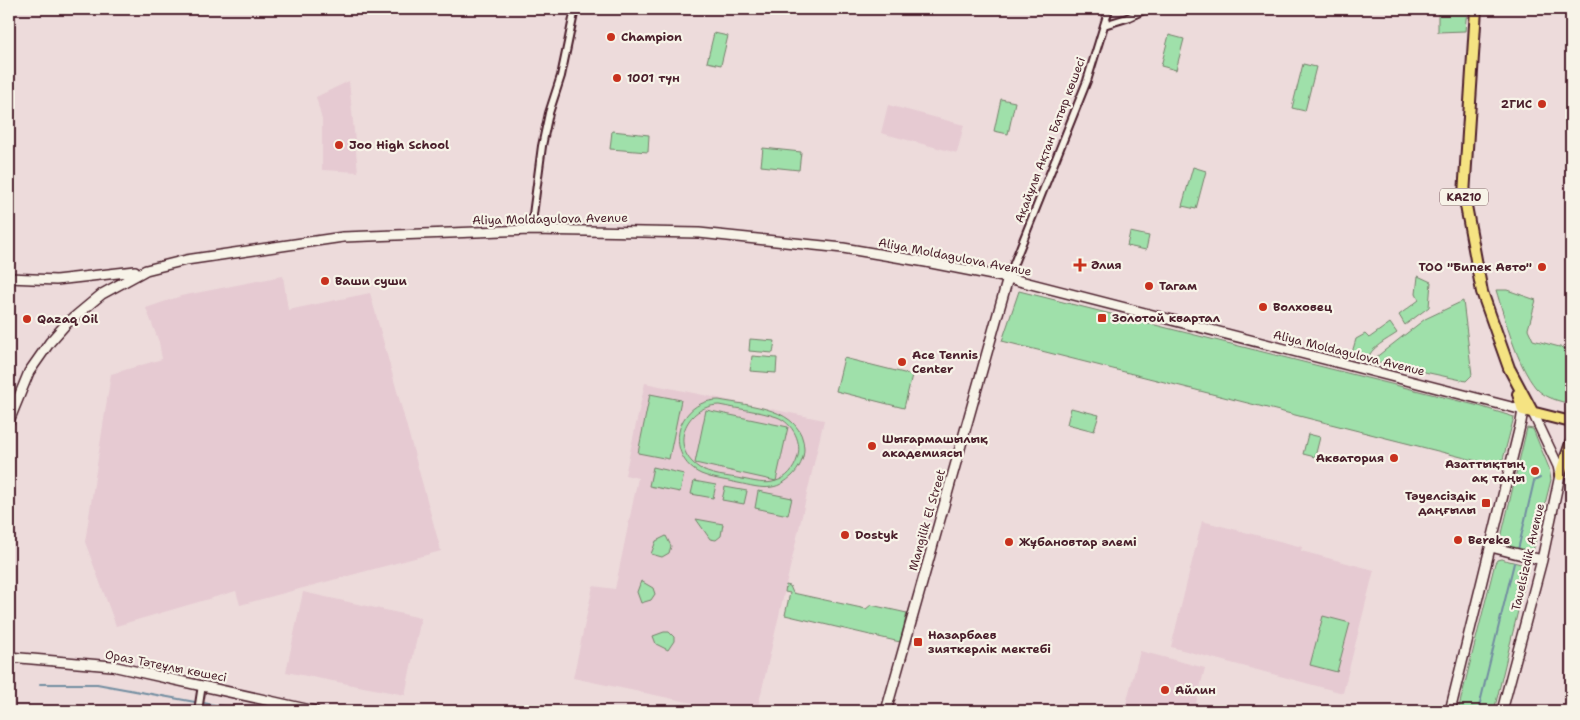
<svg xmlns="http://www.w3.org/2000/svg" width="1580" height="720" viewBox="0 0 1580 720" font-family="'Shantell Sans',sans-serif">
	<rect width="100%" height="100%" fill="#eddbdb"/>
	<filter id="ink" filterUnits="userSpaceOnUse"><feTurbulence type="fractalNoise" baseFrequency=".02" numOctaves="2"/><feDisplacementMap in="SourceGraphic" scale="10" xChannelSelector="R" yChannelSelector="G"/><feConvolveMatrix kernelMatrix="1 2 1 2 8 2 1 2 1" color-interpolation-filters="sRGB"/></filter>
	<g filter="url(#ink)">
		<path fill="#e6cad2" d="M 349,81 L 358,172 L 322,170 L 322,120 L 316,97 Z
			M 888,105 L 964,125 L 957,153 L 881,133 Z
			M 283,276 L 288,310 L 370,293 L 441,551 L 240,605 L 236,591 L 116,626 L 85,542 L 111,374 L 162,359 L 159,342 L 146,308 L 181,296 Z
			M 645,383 L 824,420 L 757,711 L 731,711 L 573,678 L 593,586 L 615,589 L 638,478 L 625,475 Z
			M 1202,521 L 1302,547 L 1301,551 L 1374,570 L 1343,693 L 1171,647 Z
			M 303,592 L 421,618 L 405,695 L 286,672 Z
			M 1140,651 L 1205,668 L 1194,711 L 1124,711 Z"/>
		<path fill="#9fe0aa" stroke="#74806a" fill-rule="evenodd" d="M 1438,9 L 1467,9 L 1465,31 L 1438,32 Z
			M 714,33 L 728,36 L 721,65 L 707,62 Z
			M 1169,35 L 1184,39 L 1176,70 L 1161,66 Z
			M 1303,64 L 1316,67 L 1305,111 L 1292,108 Z
			M 1001,99 L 1015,102 L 1008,134 L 994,131 Z
			M 612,131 L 649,135 L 648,152 L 610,149 Z
			M 763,148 L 801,152 L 799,170 L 761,166 Z
			M 1193,167 L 1206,171 L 1196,209 L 1182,206 Z
			M 1130,232 L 1149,236 L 1146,250 L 1127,246 Z
			M 1418,276 L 1431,282 L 1429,307 L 1405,325 L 1399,315 L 1419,300 L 1416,294 Z
			M 1496,290 L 1507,290 L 1536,300 L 1528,329 L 1533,340 L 1571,350 L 1571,404 C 1559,401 1545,398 1536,388 C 1517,365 1505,319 1496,290 Z
			M 1019,291 L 1479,406 L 1514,417 L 1501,467 L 1002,341 Z
			M 1463,301 L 1472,375 L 1466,381 L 1374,361 L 1375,358 L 1425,319 Z
			M 1390,323 L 1397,333 C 1387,340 1371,347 1367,360 L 1351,356 L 1356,339 L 1365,334 L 1369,338 Z
			M 750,339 L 775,341 L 773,353 L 749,351 Z
			M 752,356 L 777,358 L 776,373 L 750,371 Z
			M 844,358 L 912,375 L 904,408 L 836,391 Z
			M 650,394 L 681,400 L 669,459 L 638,453 Z
			M 719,400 C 749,406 803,407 804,449 C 804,459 799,469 792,476 C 786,481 780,486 772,487 C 761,489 749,485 738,483 C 726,480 712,479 701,474 C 679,464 671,436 686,416 C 694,405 706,400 719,400 ZM 719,405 C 738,409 759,411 777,417 C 793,423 803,443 797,459 C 794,469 787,478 776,481 L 788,427 L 706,410 L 695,463 L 776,481 C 766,485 753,481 742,479 C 729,476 709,476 698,467 C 669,447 685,406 719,405 Z
			M 1071,408 L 1099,415 L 1094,431 L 1067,424 Z
			M 1527,428 L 1533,429 L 1549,468 L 1551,480 L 1532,555 L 1499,546 Z
			M 1308,434 L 1320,437 L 1315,457 L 1303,454 Z
			M 653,467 L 684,474 L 680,492 L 649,486 Z
			M 694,481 L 716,485 L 713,498 L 691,494 Z
			M 725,487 L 747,491 L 744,504 L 722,500 Z
			M 758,491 L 792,498 L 788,515 L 755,508 Z
			M 696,519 L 723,524 L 721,536 L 716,540 L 710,539 Z
			M 666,536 L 671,546 L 669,553 L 662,557 L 651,554 L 656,541 Z
			M 1501,559 L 1525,565 L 1528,569 L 1494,711 L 1458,711 L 1495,563 L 1497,560 Z
			M 641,581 L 653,588 L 655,594 L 651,600 L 641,603 L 637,592 Z
			M 786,585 L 790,586 L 793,593 L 866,609 L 871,605 L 907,613 L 900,642 L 785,615 L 790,593 L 785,592 Z
			M 1323,616 L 1350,623 L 1337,672 L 1310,665 Z
			M 664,632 L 669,632 L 674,637 L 674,641 L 668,650 L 656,644 L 653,636 Z"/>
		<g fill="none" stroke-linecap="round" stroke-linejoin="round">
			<path stroke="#738ea1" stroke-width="2" d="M 1518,550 L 1534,481 L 1540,478
				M 40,684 L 97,684 L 195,702
				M 203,703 L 250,711
				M 259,709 L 268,711
				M 1478,711 L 1514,563"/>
			<g stroke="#4a1f2b" stroke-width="10">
				<path id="street" d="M 1104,25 L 1127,18 L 1146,9
					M 531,230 L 542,146 L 549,113 L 561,76 L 575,9
					M 1008,278 L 1087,81 L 1109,9
					M 198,711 L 202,685"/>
			</g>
			<g stroke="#4a1f2b" stroke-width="12">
				<path id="secondary" d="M 9,278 L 56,280 L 135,271
					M 9,421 L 29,372 L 50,342 L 66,324 L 102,294 L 146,270 L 186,260 L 343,237 L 531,230 L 699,233 L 843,248 L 926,262 L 1008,278 L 1523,410 L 1521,422 L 1450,711
					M 1491,547 L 1542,560
					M 9,657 L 112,666 L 315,711
					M 886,711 L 1008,278
					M 1502,711 L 1542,560 L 1560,475 L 1558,466 L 1533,413"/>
			</g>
			<g stroke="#4a1f2b" stroke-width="14">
				<path id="primary" d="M 1476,9 L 1464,195 L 1482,292 L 1509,368 L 1533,413
					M 1518,394 L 1523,410 L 1571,422
					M 1560,475 L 1571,443"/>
			</g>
			<use href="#street" stroke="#f7f3e8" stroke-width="6"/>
			<use href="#secondary" stroke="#f7f3e8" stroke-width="9"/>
			<use href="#primary" stroke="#f5e382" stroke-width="10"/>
		</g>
	</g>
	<g fill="#c8321e" stroke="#f7f3e8" stroke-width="2">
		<circle cx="611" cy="37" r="5"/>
		<circle cx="617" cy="78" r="5"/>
		<circle cx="1542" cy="104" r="5"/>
		<circle cx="339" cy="145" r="5"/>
		<path d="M1077.5 257.5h5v5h5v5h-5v5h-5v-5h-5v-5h5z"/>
		<circle cx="1542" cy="267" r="5"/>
		<circle cx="325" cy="281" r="5"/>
		<circle cx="1149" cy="286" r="5"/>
		<circle cx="1263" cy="307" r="5"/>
		<rect x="1097" y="313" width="10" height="10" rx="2.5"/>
		<circle cx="27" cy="319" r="5"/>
		<circle cx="902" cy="362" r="5"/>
		<circle cx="872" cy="446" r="5"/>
		<circle cx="1394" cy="458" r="5"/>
		<circle cx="1535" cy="471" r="5"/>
		<rect x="1481" y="498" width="10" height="10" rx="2.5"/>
		<circle cx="845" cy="535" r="5"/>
		<circle cx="1458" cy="540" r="5"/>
		<circle cx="1009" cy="542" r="5"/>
		<rect x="913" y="637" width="10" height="10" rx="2.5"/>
		<circle cx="1165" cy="690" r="5"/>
	</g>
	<g text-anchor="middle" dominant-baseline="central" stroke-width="4.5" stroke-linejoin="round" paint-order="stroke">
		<rect fill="#f7f3e8" stroke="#7e5f64" stroke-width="1" x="1440" y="188.5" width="48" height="17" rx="4"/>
		<g font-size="11" font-weight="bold" fill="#4a1f2b">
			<text x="1464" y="197">KAZ10</text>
		</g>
		<g font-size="12" font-weight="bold" fill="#4a1f2b" stroke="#f7f3e8" text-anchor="start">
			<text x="621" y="37">Champion</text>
			<text x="627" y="78">1001 түн</text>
			<text x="1532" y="104" text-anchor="end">2ГИС</text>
			<text x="349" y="145">Joo High School</text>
			<text x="1091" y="265">Әлия</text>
			<text x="1532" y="267" text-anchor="end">ТОО "Бипек Авто"</text>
			<text x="335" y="281">Ваши суши</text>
			<text x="1159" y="286">Тагам</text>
			<text x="1273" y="307">Волховец</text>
			<text x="1112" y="318">Золотой квартал</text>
			<text x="37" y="319">Qazaq Oil</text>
			<text x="912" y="355">Ace Tennis<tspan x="912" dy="14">Center</tspan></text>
			<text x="882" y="439">Шығармашылық<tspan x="882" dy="14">академиясы</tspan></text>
			<text x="1384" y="458" text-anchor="end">Акватория</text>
			<text x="1525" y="464" text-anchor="end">Азаттықтың<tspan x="1525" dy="14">ақ таңы</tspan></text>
			<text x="1476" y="496" text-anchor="end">Тәуелсіздік<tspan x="1476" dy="14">даңғылы</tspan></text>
			<text x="855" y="535">Dostyk</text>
			<text x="1468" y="540">Bereke</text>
			<text x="1019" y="542">Жұбановтар әлемі</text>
			<text x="928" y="635">Назарбаев<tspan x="928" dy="14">зияткерлік мектебі</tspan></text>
			<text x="1175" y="690">Айлин</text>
		</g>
		<g font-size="12" fill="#4a1f2b" stroke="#f7f3e8">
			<text transform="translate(1050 140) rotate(-69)">Ақайұлы Ақтан Батыр көшесі</text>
			<text transform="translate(550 219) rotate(-1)">Aliya Moldagulova Avenue</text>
			<text transform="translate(955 257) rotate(11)">Aliya Moldagulova Avenue</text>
			<text transform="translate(1349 353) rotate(14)">Aliya Moldagulova Avenue</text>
			<text transform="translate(927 520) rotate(-74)">Mangilik El Street</text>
			<text transform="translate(1528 557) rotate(-77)">Tauelsizdik Avenue</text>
			<text transform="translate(166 666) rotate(11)">Ораз Тәтеұлы көшесі</text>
		</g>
	</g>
	<rect width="1580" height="720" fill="none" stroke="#f7f3e8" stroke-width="30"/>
	<rect x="15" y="15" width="1550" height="690" fill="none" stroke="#4a1f2b" stroke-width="2" filter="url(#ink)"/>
</svg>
